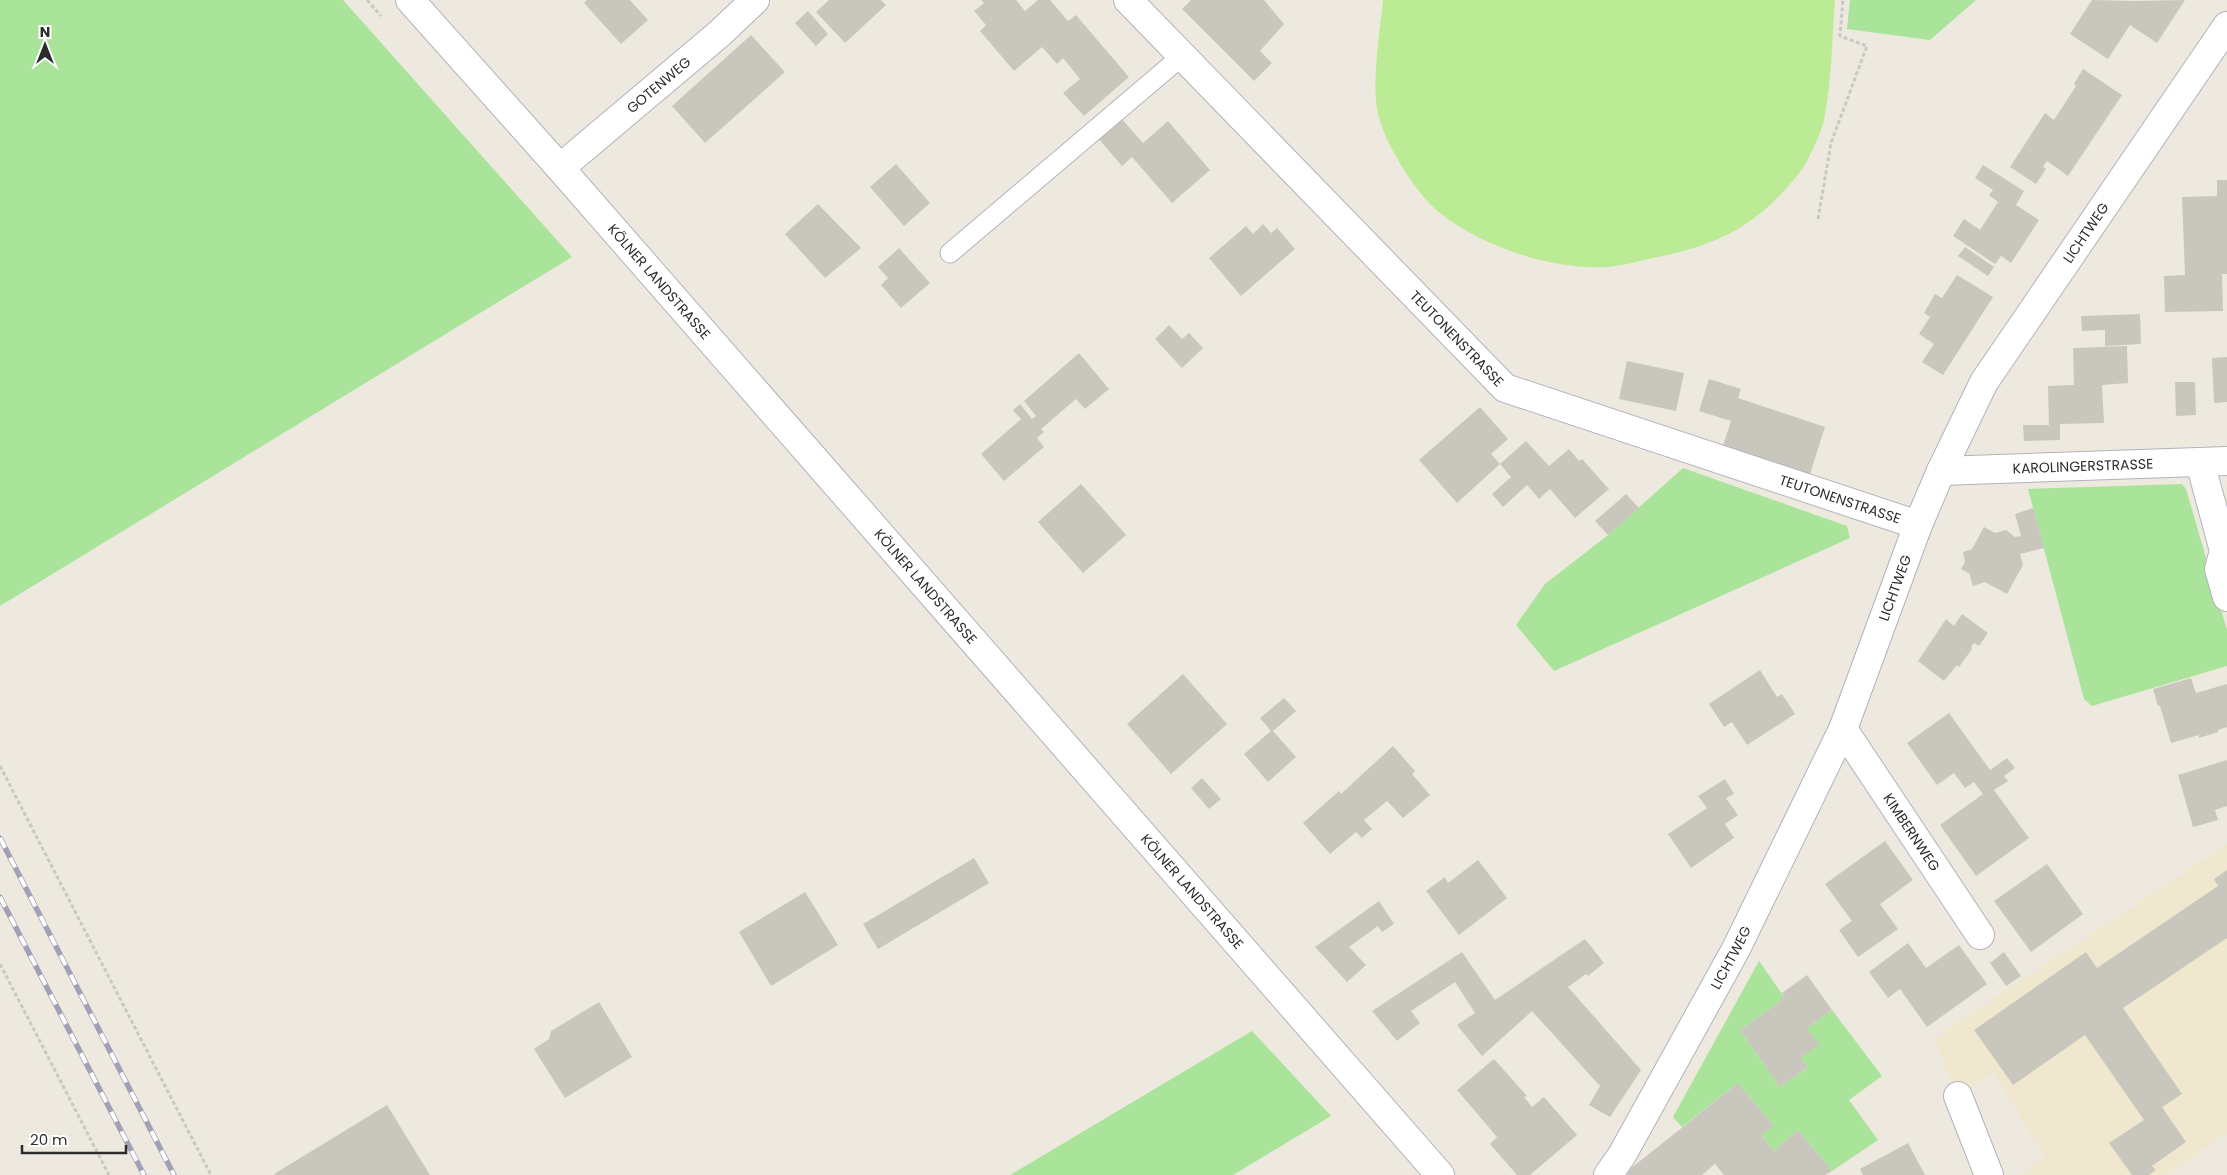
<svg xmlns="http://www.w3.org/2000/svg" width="2227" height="1175" viewBox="0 0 2227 1175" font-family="Poppins,sans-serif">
	<rect width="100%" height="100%" fill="#ede9de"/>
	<path fill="#efe8ce" d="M 2227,844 L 2227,1133 L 2166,1175 L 2023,1175 L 2044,1156 L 1994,1073 L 1958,1096 L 1933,1039 Z"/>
	<path fill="#aae49b" d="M 0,0 L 343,0 L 572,257 L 0,606 Z
		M 1850,0 L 1976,0 L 1930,40 L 1847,29 Z
		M 1683,468 L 1847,526 L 1850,538 L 1554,671 L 1516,625 L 1545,584 L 1608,535 Z
		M 2182,484 L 2186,489 L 2227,630 L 2227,666 L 2092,706 L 2084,699 L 2028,489 Z
		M 1759,961 L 1785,998 L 1740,1030 L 1780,1087 L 1808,1067 L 1801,1057 L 1807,1028 L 1832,1010 L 1882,1076 L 1849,1100 L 1878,1140 L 1832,1171 L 1798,1130 L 1774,1151 L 1761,1135 L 1773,1125 L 1738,1083 L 1682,1127 L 1673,1117 Z
		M 1252,1031 L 1331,1116 L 1233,1175 L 1010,1175 Z"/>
	<path fill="#bceb96" d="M 1383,0 L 1835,0 C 1832,38 1832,77 1825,114 C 1823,130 1813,149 1806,163 C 1800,173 1791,183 1783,192 C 1750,227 1718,243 1671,254 C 1651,258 1629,265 1607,267 C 1553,270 1482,247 1440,213 C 1416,194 1385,144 1378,114 C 1371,84 1380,32 1383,0 Z"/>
	<path fill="#c9c7bd" d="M 587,0 L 630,0 L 648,20 L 621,44 L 584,3 Z
		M 829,0 L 881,0 L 886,5 L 845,43 L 816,12 Z
		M 981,0 L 1016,0 L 1025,11 L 1038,0 L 1050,0 L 1068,21 L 1076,15 L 1129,77 L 1084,116 L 1063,93 L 1080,79 L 1063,58 L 1057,64 L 1042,47 L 1014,71 L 980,31 L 986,25 L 974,11 L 984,3 Z
		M 1191,0 L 1264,0 L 1284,24 L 1260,51 L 1272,63 L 1254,81 L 1182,9 Z
		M 2092,0 L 2134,1 L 2185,0 L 2157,43 L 2130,25 L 2108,59 L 2070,34 Z
		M 808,11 L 828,34 L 816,46 L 795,23 Z
		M 751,35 L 785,72 L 705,143 L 672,106 Z
		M 2083,69 L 2122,95 L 2068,176 L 2047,161 L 2043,167 L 2046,169 L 2036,184 L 2010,167 L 2045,113 L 2054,120 L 2076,86 L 2074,84 Z
		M 1120,117 L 1143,143 L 1168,121 L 1210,170 L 1172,203 L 1132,157 L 1122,166 L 1097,137 Z
		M 896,164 L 930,203 L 904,226 L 870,187 Z
		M 1983,165 L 2024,191 L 2016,205 L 2039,220 L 2011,263 L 2001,256 L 1995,264 L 1953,236 L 1964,219 L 1980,230 L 1998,202 L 1989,195 L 1993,190 L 1975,178 Z
		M 2217,180 L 2227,180 L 2227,274 L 2222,274 L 2223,311 L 2165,312 L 2164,276 L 2185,275 L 2182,197 L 2217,196 Z
		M 818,204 L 861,248 L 825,278 L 785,234 Z
		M 1263,224 L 1271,233 L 1277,228 L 1295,249 L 1241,296 L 1209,258 L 1246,226 L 1253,234 Z
		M 1965,247 L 1994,267 L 1988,276 L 1958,256 Z
		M 899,248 L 930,283 L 901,308 L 881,285 L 888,278 L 878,267 Z
		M 1957,275 L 1993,297 L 1943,375 L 1922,362 L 1934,344 L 1919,334 L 1930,317 L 1924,313 L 1935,294 L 1942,298 Z
		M 2140,314 L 2141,344 L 2105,346 L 2105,330 L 2082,331 L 2081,316 Z
		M 1169,325 L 1182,339 L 1189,333 L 1203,348 L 1182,368 L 1155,339 Z
		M 2127,346 L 2128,383 L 2102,385 L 2104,423 L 2060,424 L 2060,440 L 2024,441 L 2023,425 L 2049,425 L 2048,386 L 2074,385 L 2073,348 Z
		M 1079,353 L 1109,389 L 1085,409 L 1076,399 L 1041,429 L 1044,432 L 1037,438 L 1044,447 L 1004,481 L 981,454 L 1021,419 L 1013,410 L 1020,404 L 1032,419 L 1036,416 L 1024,401 Z
		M 2227,357 L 2227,402 L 2214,403 L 2212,358 Z
		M 1627,361 L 1684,373 L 1676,411 L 1619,399 Z
		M 1709,379 L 1741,389 L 1738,398 L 1825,427 L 1810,474 L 1723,446 L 1731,421 L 1699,411 Z
		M 2175,382 L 2195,382 L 2196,415 L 2176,416 Z
		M 1480,407 L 1508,439 L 1491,454 L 1500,464 L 1526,441 L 1549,466 L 1569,449 L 1579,461 L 1582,459 L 1609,489 L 1575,518 L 1550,489 L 1539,499 L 1527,485 L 1503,507 L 1492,494 L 1511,477 L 1500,464 L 1457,503 L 1419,460 Z
		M 1081,484 L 1126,535 L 1083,573 L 1038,522 Z
		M 1626,494 L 1639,508 L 1608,535 L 1595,521 Z
		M 2033,508 L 2044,548 L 2020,554 L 2023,565 L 2007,594 L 1985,582 L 1973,586 L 1969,573 L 1961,569 L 1965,562 L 1963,552 L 1972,549 L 1984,527 L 1995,533 L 2006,530 L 2015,537 L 2021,536 L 2015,514 Z
		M 1962,614 L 1988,633 L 1979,646 L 1974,643 L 1971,647 L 1972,649 L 1959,667 L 1957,665 L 1944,681 L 1918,661 L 1946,619 L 1954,626 Z
		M 1760,670 L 1777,697 L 1782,694 L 1795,714 L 1747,745 L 1732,722 L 1724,727 L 1709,704 Z
		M 1183,674 L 1227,724 L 1171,774 L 1127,724 Z
		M 2191,678 L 2196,693 L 2227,684 L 2227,727 L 2218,730 L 2218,732 L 2199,738 L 2199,735 L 2171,743 L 2160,706 L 2158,706 L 2153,689 Z
		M 1284,698 L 1296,711 L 1273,731 L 1296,757 L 1268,782 L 1244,754 L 1271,731 L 1260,718 Z
		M 1949,713 L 1990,770 L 2007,758 L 2015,768 L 2004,776 L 2008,781 L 1994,790 L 2029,838 L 1976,876 L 1940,825 L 1983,794 L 1974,782 L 1965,788 L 1954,773 L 1937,785 L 1907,743 Z
		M 1393,746 L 1415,771 L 1412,774 L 1430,795 L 1403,818 L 1387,801 L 1364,820 L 1372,829 L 1362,838 L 1356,832 L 1330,854 L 1303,823 L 1339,791 L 1341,794 Z
		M 2227,760 L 2227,806 L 2215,810 L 2218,820 L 2193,827 L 2178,775 Z
		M 1202,778 L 1221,799 L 1209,809 L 1191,788 Z
		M 1725,779 L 1734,794 L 1726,798 L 1738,815 L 1725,824 L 1734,838 L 1691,868 L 1668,834 L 1707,808 L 1698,796 Z
		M 1885,841 L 1913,880 L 1880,904 L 1898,929 L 1858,957 L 1839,930 L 1852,921 L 1825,884 Z
		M 974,858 L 989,883 L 878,949 L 863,924 Z
		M 1478,860 L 1507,898 L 1459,935 L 1426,891 L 1445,877 L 1448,883 Z
		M 2047,864 L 2083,914 L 2031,952 L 1994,901 Z
		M 2227,870 L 2227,938 L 2123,1008 L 2182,1094 L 2162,1107 L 2186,1142 L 2152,1166 L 2156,1170 L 2149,1175 L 2132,1175 L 2109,1143 L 2144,1120 L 2085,1035 L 2013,1085 L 1974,1030 L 2086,952 L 2097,968 L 2218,886 L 2214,879 Z
		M 805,892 L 838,945 L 771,986 L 739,932 Z
		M 1379,901 L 1394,924 L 1382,932 L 1378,926 L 1349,947 L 1366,965 L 1347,982 L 1315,947 Z
		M 1585,939 L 1604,963 L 1588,976 L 1586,974 L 1568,987 L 1641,1070 L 1610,1117 L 1589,1105 L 1600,1086 L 1532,1011 L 1482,1056 L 1457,1025 L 1475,1013 L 1455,982 L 1411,1011 L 1420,1023 L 1397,1041 L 1372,1011 L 1462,952 L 1495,1000 Z
		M 1908,943 L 1926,968 L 1959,945 L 1987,984 L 1927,1027 L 1900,989 L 1888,998 L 1869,972 Z
		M 2004,952 L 2021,976 L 2006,986 L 1990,963 Z
		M 1807,975 L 1832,1010 L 1807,1028 L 1819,1045 L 1801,1057 L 1808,1067 L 1780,1087 L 1740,1030 L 1785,998 L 1782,993 Z
		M 599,1002 L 632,1057 L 565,1098 L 534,1049 L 549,1039 L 551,1031 Z
		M 1494,1059 L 1527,1096 L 1524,1097 L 1532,1107 L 1544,1097 L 1577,1135 L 1530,1175 L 1517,1175 L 1490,1144 L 1497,1137 L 1457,1090 Z
		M 1738,1083 L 1774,1126 L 1761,1135 L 1774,1151 L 1798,1130 L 1832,1171 L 1825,1175 L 1724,1175 L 1715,1164 L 1702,1175 L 1627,1175 L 1630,1169 Z
		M 387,1105 L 430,1175 L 275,1175 L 274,1174 Z
		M 1908,1143 L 1925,1175 L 1863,1175 L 1860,1169 Z"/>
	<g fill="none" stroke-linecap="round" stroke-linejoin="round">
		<g stroke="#b2b2bf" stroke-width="21">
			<path id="service" d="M 950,253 L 1182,56"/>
		</g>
		<g stroke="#b2b2bf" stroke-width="30">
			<g id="minor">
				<path id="s1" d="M 1128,0 L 1505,388 L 1918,525"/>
				<path id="s2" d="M 560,168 L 719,34 L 755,0"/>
				<path d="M 2200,462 L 2224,551 L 2219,569 L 2227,597"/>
				<path id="s3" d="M 1941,471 L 2227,461"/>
				<path id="s4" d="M 1843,729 L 1980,935"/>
				<path d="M 1958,1096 L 1989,1175"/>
				<path id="s5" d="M 1608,1175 L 1622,1155 L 1736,949 L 1843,729 L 1918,525 L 1941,471 L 1984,382 L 2227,26"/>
			</g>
		</g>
		<g stroke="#b2b2bf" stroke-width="30">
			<g id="secondary">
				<path id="s6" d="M 410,0 L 560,168 L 1440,1175"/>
			</g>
		</g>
		<path stroke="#c8c8c8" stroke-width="3" stroke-dasharray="4 2.5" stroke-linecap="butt" d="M 367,0 L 381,16
			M 1818,219 L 1831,143 L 1867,46 L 1840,36 L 1843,0
			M 0,766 L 211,1175
			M 0,964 L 109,1175"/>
		<use href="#service" stroke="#fff" stroke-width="19"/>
		<use href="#minor" stroke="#fff" stroke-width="28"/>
		<use href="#secondary" stroke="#fff" stroke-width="28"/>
		<g stroke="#a1a1b6" stroke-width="5.5">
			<path id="rail" d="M 0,838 L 174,1175
				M 0,897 L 144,1175"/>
		</g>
		<use href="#rail" stroke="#fff" stroke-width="4" stroke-dasharray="11" stroke-linecap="butt"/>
	</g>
	<g text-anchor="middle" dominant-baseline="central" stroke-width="4" stroke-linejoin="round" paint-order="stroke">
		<g font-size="14" fill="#2c2c2c" stroke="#fff">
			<text stroke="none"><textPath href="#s2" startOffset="129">GOTENWEG</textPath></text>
			<text stroke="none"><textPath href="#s5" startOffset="1060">LICHTWEG</textPath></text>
			<text stroke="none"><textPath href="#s6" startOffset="376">KÖLNER LANDSTRASSE</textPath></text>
			<text stroke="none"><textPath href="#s1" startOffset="472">TEUTONENSTRASSE</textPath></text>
			<text stroke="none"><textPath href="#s3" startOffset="142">KAROLINGERSTRASSE</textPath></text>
			<text stroke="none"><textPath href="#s1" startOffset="894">TEUTONENSTRASSE</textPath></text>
			<text stroke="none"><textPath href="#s6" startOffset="781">KÖLNER LANDSTRASSE</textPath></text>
			<text stroke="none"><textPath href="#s5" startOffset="655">LICHTWEG</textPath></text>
			<text stroke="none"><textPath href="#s4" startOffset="124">KIMBERNWEG</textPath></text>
			<text stroke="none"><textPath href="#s6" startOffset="1186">KÖLNER LANDSTRASSE</textPath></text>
			<text stroke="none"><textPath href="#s5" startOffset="250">LICHTWEG</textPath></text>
		</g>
	</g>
	<g transform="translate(45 45)" stroke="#ffffff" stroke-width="4" paint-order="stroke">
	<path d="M0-4L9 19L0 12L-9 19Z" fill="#2c2c2c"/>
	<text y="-8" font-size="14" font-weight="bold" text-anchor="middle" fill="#2c2c2c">N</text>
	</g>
	<path d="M22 1145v8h104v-8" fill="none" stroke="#2c2c2c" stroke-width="2.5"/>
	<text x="30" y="1145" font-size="15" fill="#2c2c2c" stroke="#ffffff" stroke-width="4" paint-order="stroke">20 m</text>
</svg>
